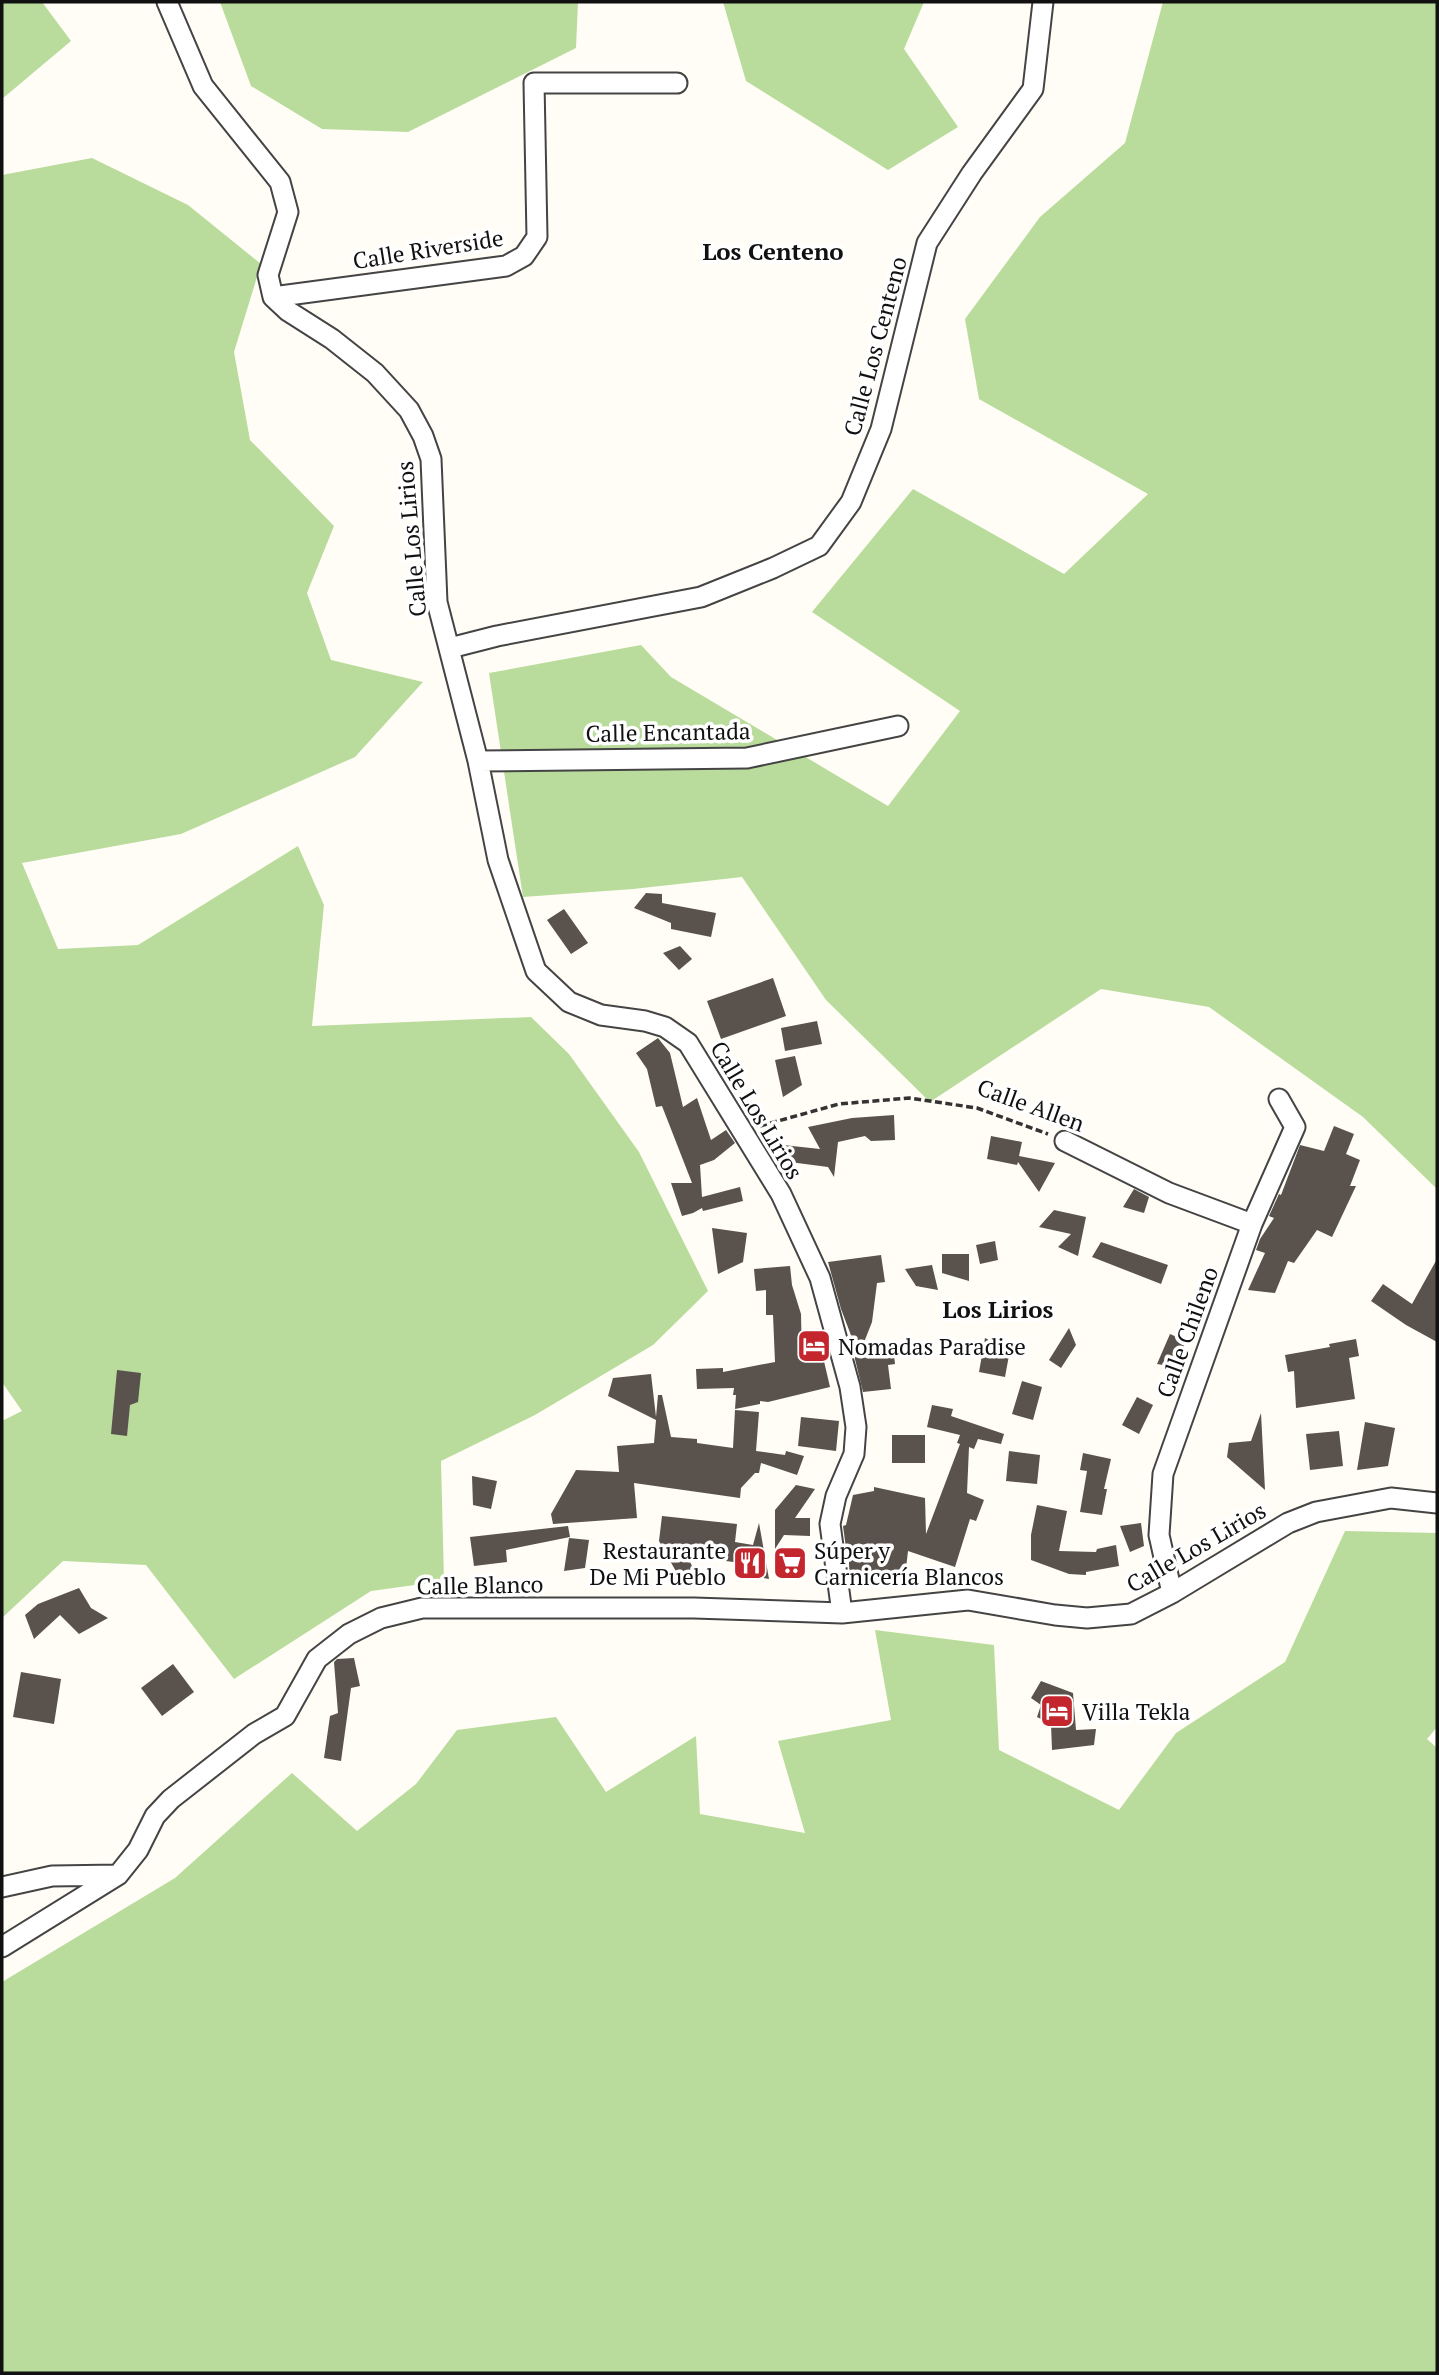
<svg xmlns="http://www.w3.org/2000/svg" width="1439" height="2375" viewBox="0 0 1439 2375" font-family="'PT Serif',serif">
	<rect width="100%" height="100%" fill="#fffdf5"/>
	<path fill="#b9dc9c" d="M 2,2 L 42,2 L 71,41 L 2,99 Z
		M 220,2 L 578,2 L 576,48 L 408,132 L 322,129 L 251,86 Z
		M 723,2 L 924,2 L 904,49 L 958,127 L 888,170 L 746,81 Z
		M 1163,2 L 1437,2 L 1437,1189 L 1363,1117 L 1209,1007 L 1101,989 L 930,1102 L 826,1000 L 742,877 L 633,889 L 523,897 L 489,673 L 641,645 L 671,677 L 888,806 L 960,711 L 812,612 L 913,489 L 1064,574 L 1148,494 L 979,399 L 965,319 L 1040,217 L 1125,143 Z
		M 92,158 L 188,205 L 261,264 L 234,352 L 250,440 L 334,526 L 307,593 L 331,660 L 423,682 L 355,757 L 181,834 L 22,863 L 58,949 L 138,945 L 298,846 L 324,905 L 312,1026 L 531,1017 L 569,1054 L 639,1152 L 708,1291 L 653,1345 L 535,1415 L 441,1461 L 444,1581 L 371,1591 L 234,1679 L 146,1565 L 63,1561 L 2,1618 L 2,1421 L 22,1411 L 2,1382 L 2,175 Z
		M 1345,1531 L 1437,1533 L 1437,1727 L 1427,1739 L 1437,1748 L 1437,2373 L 2,2373 L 2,1982 L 175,1878 L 292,1773 L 357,1831 L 416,1784 L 457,1730 L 556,1717 L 606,1792 L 696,1736 L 700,1814 L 805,1833 L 778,1741 L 891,1720 L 875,1630 L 994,1645 L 999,1750 L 1119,1810 L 1176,1733 L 1285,1662 Z"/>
	<path fill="#5a524d" d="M 646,893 L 662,894 L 662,903 L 716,913 L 711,937 L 671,929 L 671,923 L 634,908 Z
		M 564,909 L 588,943 L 571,954 L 547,920 Z
		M 680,946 L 692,959 L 679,970 L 663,953 Z
		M 773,978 L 786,1016 L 721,1039 L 707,1001 Z
		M 817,1021 L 822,1044 L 785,1051 L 781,1028 Z
		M 658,1038 L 670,1053 L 683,1107 L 697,1098 L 711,1140 L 726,1130 L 735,1143 L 714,1160 L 700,1165 L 702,1197 L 740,1187 L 743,1201 L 703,1211 L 702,1208 L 693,1213 L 682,1216 L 671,1183 L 692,1183 L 662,1106 L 656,1107 L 647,1069 L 636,1053 Z
		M 795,1056 L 802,1085 L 783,1097 L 775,1060 Z
		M 894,1115 L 895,1140 L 871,1141 L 865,1136 L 838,1142 L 834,1177 L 828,1167 L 782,1161 L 783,1145 L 820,1149 L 808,1127 L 852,1118 Z
		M 1334,1126 L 1354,1134 L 1346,1154 L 1360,1160 L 1350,1186 L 1356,1186 L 1332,1237 L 1317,1230 L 1294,1263 L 1288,1261 L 1275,1293 L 1248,1290 L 1265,1253 L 1256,1250 L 1260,1239 L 1274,1218 L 1269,1216 L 1279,1194 L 1281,1195 L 1300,1145 L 1324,1151 Z
		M 991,1136 L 1022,1142 L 1019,1156 L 1055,1163 L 1039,1192 L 1018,1162 L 1017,1165 L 987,1159 Z
		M 1134,1189 L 1149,1197 L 1144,1213 L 1123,1207 Z
		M 1054,1210 L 1086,1217 L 1078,1256 L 1058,1247 L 1071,1234 L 1039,1227 Z
		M 712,1228 L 747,1233 L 743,1262 L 718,1274 Z
		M 995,1241 L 998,1260 L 980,1264 L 976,1245 Z
		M 1101,1242 L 1168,1265 L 1161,1284 L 1092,1257 Z
		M 942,1254 L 969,1254 L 969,1281 L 942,1273 Z
		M 881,1255 L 885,1282 L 877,1283 L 872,1322 L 861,1350 L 893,1345 L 895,1364 L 888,1365 L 891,1389 L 863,1392 L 853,1351 L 857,1351 L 841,1309 L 828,1262 Z
		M 1437,1259 L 1437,1342 L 1406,1325 L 1371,1301 L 1383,1284 L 1412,1304 Z
		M 932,1265 L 938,1290 L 916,1286 L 905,1269 Z
		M 790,1266 L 792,1285 L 801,1314 L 802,1362 L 823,1357 L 830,1387 L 768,1402 L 760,1401 L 760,1404 L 735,1409 L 736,1395 L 733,1395 L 734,1388 L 697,1389 L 696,1369 L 723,1368 L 723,1372 L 775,1362 L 773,1315 L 766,1315 L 766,1290 L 756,1291 L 754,1269 Z
		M 1069,1328 L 1076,1345 L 1061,1368 L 1049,1360 Z
		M 1170,1334 L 1186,1341 L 1175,1367 L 1157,1364 Z
		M 985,1338 L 1010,1350 L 1005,1377 L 979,1372 Z
		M 1356,1339 L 1359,1356 L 1349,1358 L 1355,1399 L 1296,1408 L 1294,1371 L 1288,1372 L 1285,1355 L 1330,1347 L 1329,1344 Z
		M 117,1370 L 141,1373 L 138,1402 L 130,1405 L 127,1436 L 111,1434 Z
		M 651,1374 L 656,1417 L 658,1395 L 662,1395 L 671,1437 L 697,1439 L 697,1443 L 733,1448 L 735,1410 L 759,1412 L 756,1451 L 785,1455 L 786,1451 L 804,1456 L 797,1475 L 761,1463 L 759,1473 L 755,1473 L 741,1488 L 740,1498 L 634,1483 L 637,1518 L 553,1524 L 551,1514 L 576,1470 L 619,1472 L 617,1446 L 654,1443 L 656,1420 L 608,1396 L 613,1378 Z
		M 1022,1381 L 1042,1387 L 1033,1420 L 1012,1414 Z
		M 1137,1397 L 1153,1405 L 1139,1434 L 1122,1425 Z
		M 932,1405 L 953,1409 L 951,1416 L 1004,1434 L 1001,1444 L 978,1439 L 974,1449 L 969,1447 L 967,1493 L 984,1500 L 976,1521 L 970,1519 L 955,1567 L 908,1551 L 905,1577 L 878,1575 L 879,1579 L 850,1581 L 848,1547 L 846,1548 L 843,1526 L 846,1525 L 853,1495 L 874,1491 L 874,1487 L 925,1498 L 926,1534 L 960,1444 L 957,1443 L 960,1435 L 927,1427 Z
		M 1261,1413 L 1265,1490 L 1227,1457 L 1229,1443 L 1251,1441 Z
		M 801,1417 L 839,1421 L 836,1451 L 798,1446 Z
		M 1365,1422 L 1395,1428 L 1388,1466 L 1357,1470 Z
		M 1339,1431 L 1343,1466 L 1310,1470 L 1306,1434 Z
		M 892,1435 L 925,1435 L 925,1463 L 892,1463 Z
		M 1009,1451 L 1040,1455 L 1037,1484 L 1006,1481 Z
		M 1083,1453 L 1111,1459 L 1104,1489 L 1107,1489 L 1102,1515 L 1080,1512 L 1087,1471 L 1080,1470 Z
		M 472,1476 L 497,1481 L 491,1509 L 473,1505 Z
		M 796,1485 L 815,1489 L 795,1518 L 810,1518 L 810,1536 L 784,1535 L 775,1549 L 775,1510 Z
		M 1037,1505 L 1067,1511 L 1059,1551 L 1096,1552 L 1097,1549 L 1116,1545 L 1119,1566 L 1086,1572 L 1086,1575 L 1069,1574 L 1031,1560 L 1031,1535 Z
		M 662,1516 L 737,1524 L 735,1542 L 753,1545 L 759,1523 L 769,1579 L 747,1575 L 749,1564 L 687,1556 L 698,1578 L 678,1575 L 659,1541 Z
		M 1141,1523 L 1144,1546 L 1130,1552 L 1120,1526 Z
		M 568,1526 L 570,1537 L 506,1550 L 507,1562 L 474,1566 L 470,1537 Z
		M 569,1538 L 589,1540 L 585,1568 L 564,1571 Z
		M 79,1588 L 91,1608 L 108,1618 L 79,1634 L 60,1615 L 34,1639 L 25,1615 L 38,1604 Z
		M 354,1658 L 360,1686 L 351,1688 L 341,1761 L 324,1758 L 330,1716 L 338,1713 L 334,1662 L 337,1659 Z
		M 173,1664 L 194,1692 L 162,1716 L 141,1688 Z
		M 21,1672 L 61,1679 L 54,1724 L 13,1717 Z
		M 1041,1681 L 1073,1693 L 1076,1730 L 1096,1729 L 1094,1745 L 1052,1750 L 1051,1724 L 1037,1717 L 1041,1705 L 1031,1698 Z"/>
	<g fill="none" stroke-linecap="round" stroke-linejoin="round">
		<g stroke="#444" stroke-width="23">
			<path id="street" d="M 167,2 L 203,86 L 280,182 L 288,212 L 268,275 L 273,297 L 288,311 L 332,339 L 375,373 L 409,410 L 423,436 L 431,459 L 437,602 L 478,761 L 498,860 L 536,971 L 569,1002 L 601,1015 L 645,1021 L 665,1027 L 688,1043 L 781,1194 L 820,1278 L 850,1387 L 856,1427 L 854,1454 L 836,1496 L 830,1524 L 842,1613
				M 273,297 L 506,266 L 524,256 L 537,237 L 534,83 L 677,83
				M 450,648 L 497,636 L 701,597 L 773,568 L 819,546 L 851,502 L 881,429 L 927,243 L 972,173 L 1033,89 L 1043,2
				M 478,761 L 747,758 L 898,726
				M 1065,1141 L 1169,1193 L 1252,1224
				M 1172,1593 L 1159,1535 L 1163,1474 L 1252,1224 L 1295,1127 L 1279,1099
				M 2,1887 L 52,1876 L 118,1875
				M 2,1947 L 118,1875 L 138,1850 L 155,1816 L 171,1799 L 254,1734 L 285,1716 L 317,1659 L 349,1634 L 381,1618 L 422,1608 L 694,1608 L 842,1613 L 968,1600 L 1055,1615 L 1087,1618 L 1131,1614 L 1172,1593 L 1288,1523 L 1316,1512 L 1391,1498 L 1437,1503"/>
		</g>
		<path stroke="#333" stroke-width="3.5" stroke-dasharray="7 3.5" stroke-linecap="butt" d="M 760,1126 L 839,1104 L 909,1098 L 977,1108 L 1048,1134"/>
		<use href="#street" stroke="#fff" stroke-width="19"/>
	</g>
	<defs>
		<g id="hotel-square" transform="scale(1.75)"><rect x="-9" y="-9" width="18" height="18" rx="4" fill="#c4262e" stroke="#fff"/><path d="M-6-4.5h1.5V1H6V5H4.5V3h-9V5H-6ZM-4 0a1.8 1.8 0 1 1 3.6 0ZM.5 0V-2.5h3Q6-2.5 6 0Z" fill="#fff"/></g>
		<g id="restaurant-square" transform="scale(1.75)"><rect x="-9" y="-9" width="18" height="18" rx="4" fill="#c4262e" stroke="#fff"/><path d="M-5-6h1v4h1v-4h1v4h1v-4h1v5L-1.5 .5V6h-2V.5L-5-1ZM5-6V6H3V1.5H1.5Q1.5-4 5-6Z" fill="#fff"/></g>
		<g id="supermarket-square" transform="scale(1.75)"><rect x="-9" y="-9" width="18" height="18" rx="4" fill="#c4262e" stroke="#fff"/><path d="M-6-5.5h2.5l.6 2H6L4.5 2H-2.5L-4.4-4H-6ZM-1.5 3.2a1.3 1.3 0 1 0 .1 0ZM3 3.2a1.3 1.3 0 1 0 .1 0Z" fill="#fff"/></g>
	</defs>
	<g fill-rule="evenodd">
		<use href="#hotel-square" x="814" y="1346"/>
		<use href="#restaurant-square" x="750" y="1563"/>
		<use href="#supermarket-square" x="790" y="1563"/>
		<use href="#hotel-square" x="1057" y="1711"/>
	</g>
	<g text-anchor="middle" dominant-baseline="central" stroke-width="7" stroke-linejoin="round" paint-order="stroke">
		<g font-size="23" fill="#111" stroke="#fff">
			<text transform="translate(428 249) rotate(-9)">Calle Riverside</text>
			<text transform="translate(875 346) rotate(-75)">Calle Los Centeno</text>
			<text transform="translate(411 539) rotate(-95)">Calle Los Lirios</text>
			<text transform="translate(668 732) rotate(-1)">Calle Encantada</text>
			<text transform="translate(1031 1105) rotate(20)">Calle Allen</text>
			<text transform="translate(757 1110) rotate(59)">Calle Los Lirios</text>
			<text transform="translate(1187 1332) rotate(-70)">Calle Chileno</text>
			<text transform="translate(1196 1547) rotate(-30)">Calle Los Lirios</text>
			<text transform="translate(480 1585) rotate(-1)">Calle Blanco</text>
		</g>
		<g font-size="23" fill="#111" stroke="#fff" text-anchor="start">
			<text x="838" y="1346">Nomadas Paradise</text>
			<text x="726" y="1550" text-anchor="end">Restaurante<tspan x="726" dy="26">De Mi Pueblo</tspan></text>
			<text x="814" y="1550">Súper y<tspan x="814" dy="26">Carnicería Blancos</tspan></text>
			<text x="1082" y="1711">Villa Tekla</text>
		</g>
		<g font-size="24" font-weight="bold" fill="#111" stroke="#fff">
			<text x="773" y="251">Los Centeno</text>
			<text x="998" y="1309">Los Lirios</text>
		</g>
	</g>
	<rect width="1439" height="2375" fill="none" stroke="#111111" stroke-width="7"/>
</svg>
